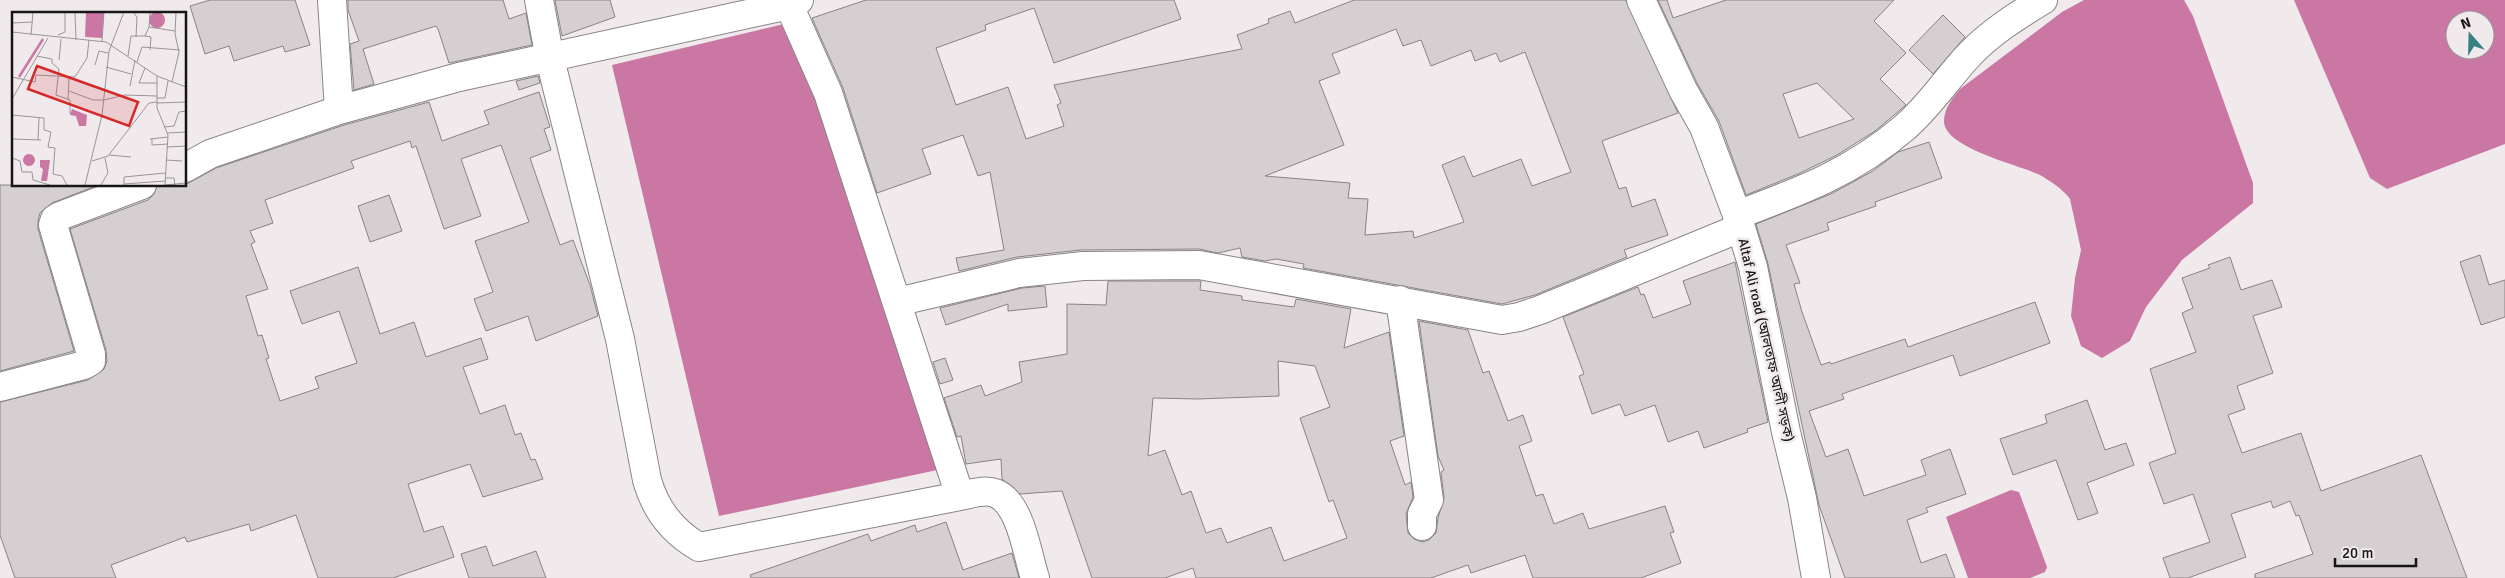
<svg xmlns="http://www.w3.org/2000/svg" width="2505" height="578" viewBox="0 0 2505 578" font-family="Signika,'Noto Sans Bengali',sans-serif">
	<rect width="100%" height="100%" fill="#f0eaed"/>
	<path fill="#cb77a3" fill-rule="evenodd" d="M 2084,0 L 2184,0 L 2193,16 L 2253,183 L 2253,203 L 2182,260 L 2146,307 L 2130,341 L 2102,358 L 2081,346 L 2071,316 L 2075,278 L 2081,250 L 2070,199 C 2063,189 2050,181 2040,175 C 2020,165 1942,148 1944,120 C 1945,107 1952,99 1960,89 L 2062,12 Z
		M 2294,0 L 2505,0 L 2505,144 L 2387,189 L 2370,178 ZM 2455,20 L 2485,20 L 2485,50 L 2455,50 Z
		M 792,22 L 947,468 L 719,516 L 612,65 Z
		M 2011,490 L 2019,492 L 2047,567 L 2045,572 L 2030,578 L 1968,578 L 1946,517 Z"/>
	<path fill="#d5cfd1" stroke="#888386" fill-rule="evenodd" d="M 210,0 L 295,0 L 310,45 L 285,52 L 283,46 L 234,61 L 229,46 L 205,54 L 190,6 Z
		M 348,0 L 503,0 L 509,19 L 526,13 L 532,45 L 449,63 L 438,29 L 436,26 L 363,49 L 374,84 L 354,90 L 350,44 L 359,41 L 348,10 Z
		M 555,0 L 610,0 L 615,17 L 562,36 Z
		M 866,0 L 1174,0 L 1181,19 L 1054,63 L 1034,8 L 985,25 L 986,30 L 936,48 L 956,105 L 1008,87 L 1026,139 L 1064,126 L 1057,105 L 1061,103 L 1054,85 L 1242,49 L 1237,35 L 1269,23 L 1268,19 L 1290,11 L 1295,23 L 1354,0 L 1626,0 L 1678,113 L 1602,141 L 1619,189 L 1626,187 L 1632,207 L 1655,199 L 1668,235 L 1624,250 L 1627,257 L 1535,295 L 1502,304 L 1303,268 L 1304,264 L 1276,259 L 1265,261 L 1242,257 L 1240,248 L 1218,253 L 1199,249 L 1081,250 L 1017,257 L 959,271 L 956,258 L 1004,250 L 990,172 L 978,176 L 963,135 L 922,149 L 931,174 L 877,193 L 843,88 L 812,18 ZM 1396,29 L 1403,46 L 1421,40 L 1431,66 L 1471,50 L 1475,61 L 1496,53 L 1500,62 L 1525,52 L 1571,172 L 1532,186 L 1521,159 L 1473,177 L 1464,156 L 1442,165 L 1464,222 L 1414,238 L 1413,231 L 1365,235 L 1368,199 L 1348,198 L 1350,183 L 1265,176 L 1344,145 L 1319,81 L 1340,73 L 1332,54 Z
		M 1658,0 L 1667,0 L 1673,18 L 1726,0 L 1894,0 L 1874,21 L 1906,53 L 1880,79 L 1906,105 L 1875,131 L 1837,155 L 1798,174 L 1746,195 L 1719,121 L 1697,83 ZM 1817,83 L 1854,119 L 1799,138 L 1783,94 Z
		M 1943,15 L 1965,37 L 1933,74 L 1909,50 Z
		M 538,76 L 540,83 L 519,90 L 516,81 Z
		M 539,92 L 550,127 L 544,129 L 551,150 L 530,158 L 560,245 L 573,240 L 590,285 L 598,316 L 536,341 L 528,316 L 486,331 L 474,299 L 493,292 L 475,241 L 529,222 L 501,145 L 461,159 L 481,216 L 444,229 L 416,146 L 412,148 L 410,141 L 351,161 L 354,168 L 265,200 L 273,223 L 250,231 L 255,242 L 251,244 L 268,289 L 246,296 L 258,336 L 262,335 L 269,358 L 266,359 L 280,401 L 319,388 L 315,377 L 357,363 L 339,311 L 302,324 L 290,291 L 358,267 L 380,334 L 414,322 L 426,357 L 481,338 L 488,359 L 463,367 L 480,414 L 505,405 L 515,435 L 521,433 L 531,460 L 535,459 L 543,479 L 483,497 L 470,464 L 408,484 L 424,532 L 443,526 L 454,557 L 393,578 L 318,578 L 296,515 L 251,531 L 249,524 L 187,542 L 185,537 L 111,565 L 116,578 L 15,578 L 0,535 L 0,402 L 88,380 L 104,369 L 107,361 L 106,350 L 70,229 L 148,200 L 154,194 L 157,185 L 185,185 L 216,168 L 344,125 L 429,102 L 442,141 L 489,124 L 484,111 Z
		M 1929,142 L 1942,178 L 1875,202 L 1876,206 L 1827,223 L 1829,230 L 1786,245 L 1800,283 L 1794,284 L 1802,312 L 1821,365 L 1830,362 L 1831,364 L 1905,339 L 1908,347 L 2035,302 L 2050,343 L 1960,376 L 1953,355 L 1842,394 L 1844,399 L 1809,411 L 1826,457 L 1848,449 L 1864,496 L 1926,475 L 1921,460 L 1950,449 L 1966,494 L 1926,508 L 1928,512 L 1907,520 L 1921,563 L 1946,554 L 1955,578 L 1845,578 L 1819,505 L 1768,264 L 1756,224 L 1831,194 L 1873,171 L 1898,152 Z
		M 0,185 L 98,185 L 52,203 L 40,213 L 38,221 L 38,229 L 74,351 L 0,371 Z
		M 389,195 L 402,231 L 370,242 L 358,206 Z
		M 2480,255 L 2489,285 L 2505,280 L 2505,317 L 2481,325 L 2460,262 Z
		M 2230,257 L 2241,290 L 2272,280 L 2282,307 L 2253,316 L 2273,373 L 2237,386 L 2245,409 L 2228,415 L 2242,453 L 2301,433 L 2321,491 L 2421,455 L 2467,578 L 2255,578 L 2255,574 L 2313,554 L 2299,515 L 2296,516 L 2290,501 L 2273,508 L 2271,501 L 2231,514 L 2246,557 L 2188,578 L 2170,578 L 2163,558 L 2210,542 L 2193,494 L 2164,504 L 2149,463 L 2176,453 L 2150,369 L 2196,352 L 2182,313 L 2193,308 L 2182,278 L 2210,268 L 2208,265 Z
		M 1735,262 L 1768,422 L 1747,429 L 1748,432 L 1704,448 L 1698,431 L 1668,442 L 1655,405 L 1625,416 L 1620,404 L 1592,414 L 1579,376 L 1584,374 L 1563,317 L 1638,287 L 1641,295 L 1644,294 L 1653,318 L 1691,304 L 1683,281 Z
		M 1108,281 L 1201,281 L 1200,290 L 1242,296 L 1242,300 L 1294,307 L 1296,299 L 1351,309 L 1344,348 L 1389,332 L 1404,436 L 1390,441 L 1405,485 L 1411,482 L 1413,497 L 1406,514 L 1408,533 L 1414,539 L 1422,542 L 1429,540 L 1436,533 L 1438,518 L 1444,498 L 1441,472 L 1444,470 L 1438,456 L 1419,321 L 1468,330 L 1483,373 L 1489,371 L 1508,421 L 1523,415 L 1532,441 L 1519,446 L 1536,496 L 1543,494 L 1554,524 L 1583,513 L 1589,529 L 1665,506 L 1674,532 L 1670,533 L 1681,563 L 1641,578 L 1533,578 L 1525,555 L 1471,573 L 1468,565 L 1431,578 L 1196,578 L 1193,568 L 1165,578 L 1092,578 L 1062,491 L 1020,494 L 1002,479 L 1001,459 L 966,464 L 961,436 L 957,437 L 944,398 L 981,385 L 985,396 L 1022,382 L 1019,362 L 1067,354 L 1067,304 L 1106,305 ZM 1278,361 L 1315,366 L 1330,407 L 1300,418 L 1329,502 L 1333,500 L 1347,538 L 1284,561 L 1271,527 L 1227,543 L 1221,528 L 1206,533 L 1191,491 L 1182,495 L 1165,450 L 1148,456 L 1153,398 L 1198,399 L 1279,396 Z
		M 1045,286 L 1047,307 L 1008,311 L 1008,304 L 946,325 L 940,308 L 1022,288 Z
		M 945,358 L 953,380 L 940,384 L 933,362 Z
		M 2087,400 L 2105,450 L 2126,443 L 2134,465 L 2087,483 L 2098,513 L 2078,520 L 2056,460 L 2013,475 L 2000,439 L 2047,423 L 2045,415 Z
		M 946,522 L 963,570 L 1012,553 L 1019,578 L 751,578 L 750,575 L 868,534 L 871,541 L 915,525 L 917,532 Z
		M 486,546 L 493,566 L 536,551 L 546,578 L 469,578 L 461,554 Z"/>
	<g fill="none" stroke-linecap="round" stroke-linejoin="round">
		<g stroke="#8a8487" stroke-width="30">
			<path id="minor" d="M 332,0 L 339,110
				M 539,0 L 550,59 L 620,339 L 647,480 C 655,509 673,532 699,547 L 960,496 C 971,494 985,489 995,493 C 1021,503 1027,554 1035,578
				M 789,5 L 828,93 L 960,496
				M 185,168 L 210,154 L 339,110 L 459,77 L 789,5 L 799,0
				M 1737,215 C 1801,191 1851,173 1904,128 C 1929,107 1948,77 1970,54 C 1991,32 2018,15 2043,0
				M 1400,300 L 1429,500 L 1422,514 L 1422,526
				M 897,302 L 1019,273 L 1083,266 L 1199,265 L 1502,320 L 1519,317 L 1540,310 L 1740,228
				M 0,387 L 84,365 L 91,361 L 91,354 L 53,225 L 55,219 L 60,216 L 142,185"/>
		</g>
		<g stroke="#8a8487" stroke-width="30">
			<path id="secondary" d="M 1641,0 L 1683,90 L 1704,127 L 1737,215 L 1753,267 L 1786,432 L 1802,498 L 1816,578"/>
		</g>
		<use href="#minor" stroke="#fff" stroke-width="28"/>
		<use href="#secondary" stroke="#fff" stroke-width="28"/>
	</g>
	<g text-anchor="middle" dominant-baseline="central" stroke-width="5" stroke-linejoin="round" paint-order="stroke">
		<g font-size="14" fill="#171516" stroke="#f0eaed">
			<text transform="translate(1766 340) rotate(77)">Altaf Ali road (আলতাফ আলী সড়ক)</text>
		</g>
	</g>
	<g transform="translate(12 12)">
		<rect width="174" height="174" fill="#f0eaed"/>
		<path d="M 74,0 L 92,0 L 90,26 L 73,25 ZM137 8a8 8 0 1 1 16 0a8 8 0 1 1-16 0ZM 60,97 L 75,103 L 74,114 L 67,114 L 64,104 L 58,103 ZM11 148a6 6 0 1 1 12 0a6 6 0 1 1-12 0ZM 28,148 L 38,148 L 35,169 L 29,169 L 31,157 L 28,155 Z" fill="#cb77a3"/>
		<path fill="none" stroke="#cb77a3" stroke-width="2.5" d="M 7,65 L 31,27"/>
		<path fill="none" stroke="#999597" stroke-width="1" d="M 63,0 L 64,28M 121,0 L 125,5 L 124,25M 138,0 L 137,15 L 163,19M 0,11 L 21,10M 0,20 L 94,30 L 145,64 L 174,75M 19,23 L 21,0M 46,23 L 53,20 L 53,0M 133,24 L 139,25 L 138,38M 90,29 L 92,0M 25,44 L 40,47 L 40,51 L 47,57 L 44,83 L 58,88 L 58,102M 116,44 L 119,24 L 133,24 L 137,15M 47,48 L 49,27M 125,50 L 130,35 L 168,38M 83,53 L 87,39 L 96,41M 94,55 L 119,62M 133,56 L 127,71 L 145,71M 145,64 L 145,96 L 156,123 L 153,173M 0,65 L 23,70 L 24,63 L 63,65 L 75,46 L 77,28M 160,70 L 167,40 L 163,22 L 164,0M 118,74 L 123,48M 57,79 L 81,88 L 92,88M 145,86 L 153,86 L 156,69M 0,87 L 36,26M 56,88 L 57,65M 92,88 L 113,83 L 145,84M 145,91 L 174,90M 0,103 L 32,106 L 32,118 L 39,120 L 36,135 L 43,136 L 41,162 L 50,164 L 55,173M 152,115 L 162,114 L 167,100 L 174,99M 155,121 L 174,120M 0,127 L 29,128M 138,127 L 156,125M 140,127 L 140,133 L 156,132M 26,128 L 27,106M 155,135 L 174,134M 97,143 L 119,145M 0,146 L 8,149 L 10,160 L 20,160 L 21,168 L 38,173M 154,148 L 170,149M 80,149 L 96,144 L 137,91 L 145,90M 153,166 L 162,166 L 163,173M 112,172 L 153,169M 73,173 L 90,103 L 97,39 L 112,0M 89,173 L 96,161 L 93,146M 112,173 L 112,165 L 153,161M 153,173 L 174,171"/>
		<path fill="#d62828" fill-opacity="0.15" stroke="#d62828" stroke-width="2.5" d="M 25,54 L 126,90 L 117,114 L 16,77 Z"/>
		<rect width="174" height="174" fill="none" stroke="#171516" stroke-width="2.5"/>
	</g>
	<g transform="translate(2470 35) rotate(340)"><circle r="24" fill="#f0eaed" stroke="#999597"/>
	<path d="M0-4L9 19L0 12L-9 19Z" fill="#388183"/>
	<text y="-8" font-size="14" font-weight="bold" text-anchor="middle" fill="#171516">N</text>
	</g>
	<path d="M2335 558v8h81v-8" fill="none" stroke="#171516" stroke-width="2.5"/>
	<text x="2342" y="558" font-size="15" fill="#171516" stroke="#f0eaed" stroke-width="4" paint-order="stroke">20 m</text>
</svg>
